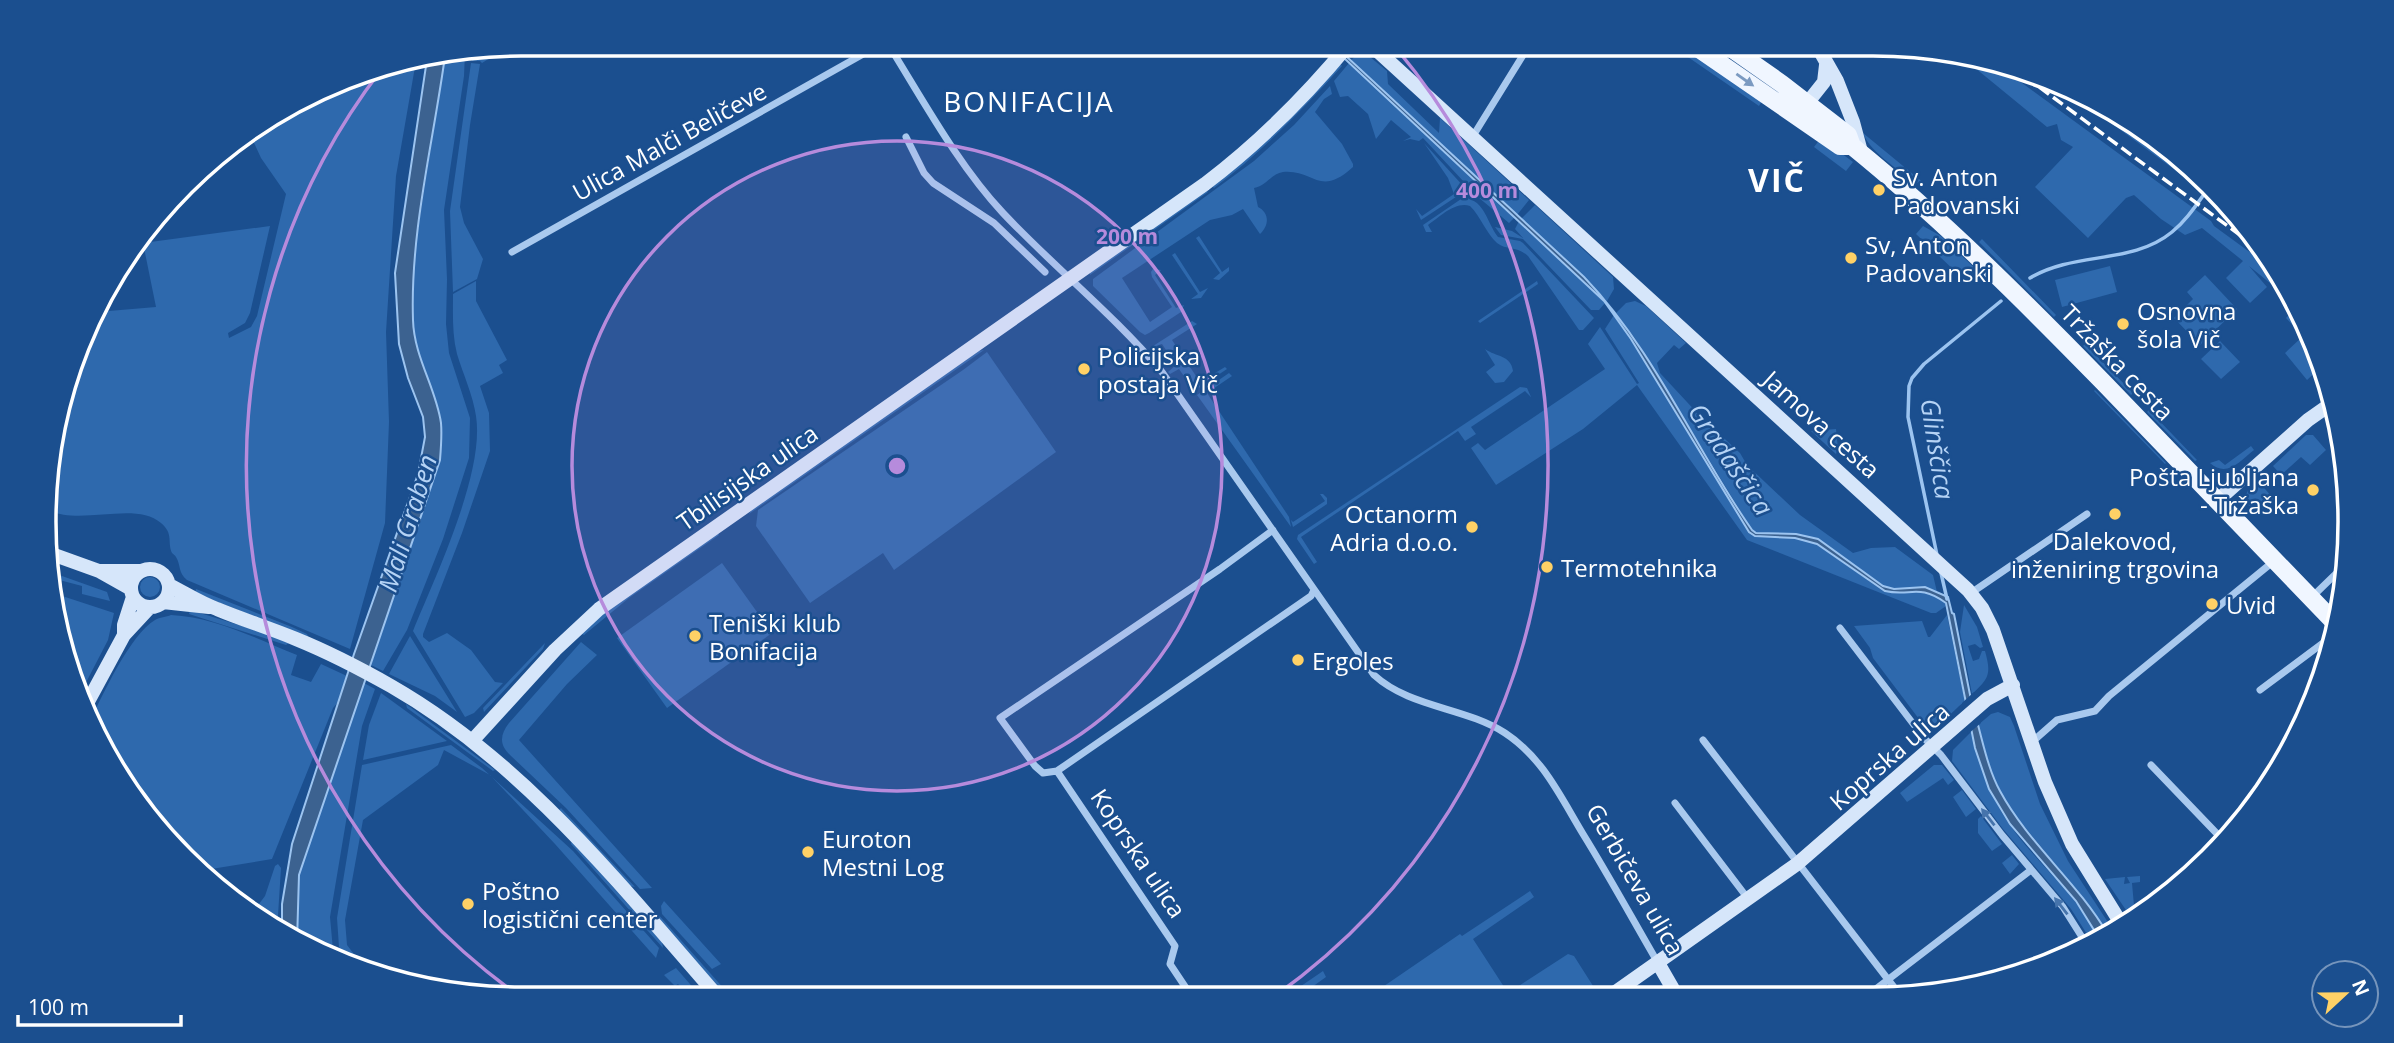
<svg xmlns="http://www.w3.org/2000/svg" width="2394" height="1043" viewBox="0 0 2394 1043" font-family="'Open Sans',sans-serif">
	<rect width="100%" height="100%" fill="#1b4f8f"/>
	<path fill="#2e69ad" d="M 1669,44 L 1683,44 L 1763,99 L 1759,106 Z
		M 509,46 L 482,63 L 480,61 L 472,61 L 472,52 Z
		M 1364,52 L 1387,71 L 1388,84 L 1439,133 L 1440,118 L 1529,200 L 1517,215 L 1351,60 L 1359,53 Z
		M 465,53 L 464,76 L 444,210 L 447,279 L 446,324 L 449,353 L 470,418 L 469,458 L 443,539 L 407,630 L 383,671 L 371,665 L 440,460 L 438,413 L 419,357 L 413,323 L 414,272 L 417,236 L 445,56 Z
		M 1971,60 L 1996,64 L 2211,221 L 2214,226 L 2277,272 L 2298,306 L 2249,266 L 2267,287 L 2250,303 L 2226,278 L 2243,261 L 2202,228 L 2185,235 L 2161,219 L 2134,195 L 2126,198 L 2088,238 L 2035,187 L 2073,147 L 2061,140 L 2057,124 L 2047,127 L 1969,63 Z
		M 416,61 L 396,176 L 386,332 L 389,422 L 385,523 L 350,649 L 187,580 C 178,573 181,565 176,557 C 175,555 173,554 172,553 C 167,542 174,534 161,523 C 136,501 83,525 50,511 L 53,429 L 97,312 L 156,307 L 143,243 L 270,226 L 250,313 L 245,323 L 228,333 L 229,338 L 251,327 L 257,316 L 286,194 L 261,158 L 249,132 L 283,108 L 368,69 Z
		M 471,63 L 480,64 L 470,125 L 460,207 L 464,223 L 483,259 L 477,279 L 453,292 L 450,211 Z
		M 1349,63 L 1515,217 L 1509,223 L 1478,197 L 1423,138 L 1419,141 L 1410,139 L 1403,141 L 1411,137 L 1391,120 L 1376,139 L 1368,114 L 1348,96 L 1340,97 L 1334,81 Z
		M 1340,64 L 1342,66 C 1302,110 1262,152 1214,188 L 1212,186 Z
		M 2058,84 L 2087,97 L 2208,184 L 2239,217 Z
		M 1330,86 L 1332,94 L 1324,99 L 1315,112 L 1342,144 L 1353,164 L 1353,167 C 1319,198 1314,169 1283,172 C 1271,174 1267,185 1254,188 L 1258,207 C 1270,213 1269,226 1260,234 L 1243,209 L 1232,215 L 1210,220 L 1122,278 L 1150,322 L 1172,307 L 1152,277 L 1151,272 L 1153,269 L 1161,270 L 1155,275 L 1176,308 L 1184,305 L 1181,312 L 1149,333 L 1145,335 L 1140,332 L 1093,286 L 1093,279 L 1254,161 L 1294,125 Z
		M 1863,133 L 1925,184 L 1924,187 C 1905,175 1870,153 1863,133 Z
		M 1821,138 L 1853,162 L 1846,171 L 1814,147 Z
		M 1424,143 L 1465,188 L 1462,193 L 1421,220 L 1416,209 L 1422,216 L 1454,194 L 1448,178 Z
		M 1206,190 L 1208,192 L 1090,275 L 1090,272 Z
		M 1464,197 C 1486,202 1486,221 1498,237 L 1520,241 L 1523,243 L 1594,318 L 1583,330 L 1579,330 L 1528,256 C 1516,245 1507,251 1497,243 C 1486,233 1481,217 1470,206 C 1455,201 1440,217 1428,225 L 1432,232 L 1426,232 L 1423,225 Z
		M 1535,205 L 1613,277 L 1614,289 L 1607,301 L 1521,219 Z
		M 1519,221 L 1605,303 L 1599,310 L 1591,310 L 1523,239 L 1501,235 L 1495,227 L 1512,231 L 1523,238 L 1515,229 Z
		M 1923,226 L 1941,236 L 1985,278 L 1965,277 L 1958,274 L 1916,234 Z
		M 1199,236 L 1222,272 L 1229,267 L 1229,271 L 1219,280 L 1213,279 L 1220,273 L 1196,238 Z
		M 1982,239 L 2056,315 L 2054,317 L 1979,242 Z
		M 1175,253 L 1200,292 L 1208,288 L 1201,298 L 1191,299 L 1198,294 L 1172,255 Z
		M 2110,266 L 2117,292 L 2062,307 L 2055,280 Z
		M 2205,275 L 2237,309 L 2200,345 L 2174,318 L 2193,299 L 2187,292 Z
		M 476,281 L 476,301 L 507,360 L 499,365 L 503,373 L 480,386 L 489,413 L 490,451 L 462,533 L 423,634 L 423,637 L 429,642 L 447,633 L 471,650 L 495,682 L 503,683 L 474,713 L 465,717 L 413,631 C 435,577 485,473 476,416 C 473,395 463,374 457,354 C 452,334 453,314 453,294 Z
		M 1537,281 L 1538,284 L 1480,323 L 1478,321 Z
		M 1635,301 L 1646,306 L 1686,343 L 1679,349 L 1674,345 L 1657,363 L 1660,373 L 1700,416 L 1740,453 L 1747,465 L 1800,515 L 1853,553 L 1871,548 L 1895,547 L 1933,575 L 1937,592 C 1915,583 1903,593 1883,586 L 1818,539 L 1796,534 L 1756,533 L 1752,530 L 1634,337 L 1616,313 L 1626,303 Z
		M 2298,306 L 2322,366 L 2307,380 L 2285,353 L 2303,336 L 2286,318 Z
		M 1614,315 L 1631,339 L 1749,532 L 1755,536 L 1795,538 L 1817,544 L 1880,589 C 1905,600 1916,581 1946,603 L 1946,606 L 1936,613 L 1931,613 L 1747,540 L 1637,385 L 1583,429 L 1496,485 L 1471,448 L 1478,443 L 1485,450 L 1605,369 L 1588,344 L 1600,327 L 1637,384 L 1639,383 L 1605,329 Z
		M 1192,321 L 1197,324 L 1172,340 L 1200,382 L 1225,367 L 1227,369 L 1194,391 L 1179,369 L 1170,374 L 1168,372 L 1176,365 L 1162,344 L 1150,348 Z
		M 2220,341 L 2240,362 L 2221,379 L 2201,359 Z
		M 2085,344 L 2133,393 L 2131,395 L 2083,346 Z
		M 1485,349 C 1496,357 1511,355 1513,371 L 1504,382 L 1495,383 L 1486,372 L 1495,365 Z
		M 984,350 L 749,514 L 752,509 L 979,351 Z
		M 987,352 L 1056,452 L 894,570 L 883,553 L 810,603 L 756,526 L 758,510 L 963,370 Z
		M 1229,373 L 1232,376 L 1207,393 L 1289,517 L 1291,527 L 1197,395 Z
		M 1520,387 L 1527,388 L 1531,397 L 1525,391 L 1471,427 L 1476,434 L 1465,441 L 1458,431 L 1301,537 L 1317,562 L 1314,564 L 1297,539 L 1298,535 Z
		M 2095,390 L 2166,463 L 2165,464 L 2094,391 Z
		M 2149,410 L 2197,460 L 2195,461 L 2147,412 Z
		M 1836,429 L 1838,449 L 1836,454 L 1811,431 Z
		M 2306,435 L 2313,435 L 2326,450 L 2310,465 L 2301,457 L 2281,475 L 2273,466 Z
		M 2251,446 L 2254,450 C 2240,461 2227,478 2210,463 L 2219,460 L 2225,465 Z
		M 2258,481 L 2273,498 L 2273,501 L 2263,514 L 2258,516 L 2249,506 L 2245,497 L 2248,490 Z
		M 1320,494 L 1323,494 L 1327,498 L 1327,504 L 1293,527 L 1291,520 L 1293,522 L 1325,501 Z
		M 717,532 L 719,535 L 629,598 L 584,635 L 580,633 L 611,608 Z
		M 722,563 L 772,633 L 667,708 L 617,638 Z
		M 48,571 L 107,592 L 110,601 L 82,594 L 82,586 L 48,577 Z
		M140 587a10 10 0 1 1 20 0a10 10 0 1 1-20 0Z
		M 196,589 L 292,627 L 307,634 L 309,638 L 195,593 Z
		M 50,592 L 114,613 L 108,640 L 79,696 L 69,675 Z
		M 1964,605 L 1977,627 L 1983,647 L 1980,648 L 1975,644 L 1968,646 L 1973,661 L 1979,659 L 1982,651 L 1985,651 C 1991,673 1990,678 1972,694 L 1960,632 Z
		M 190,610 L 265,633 L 289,643 L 286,645 L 189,614 Z
		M 171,615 C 215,617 257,639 297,655 L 291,675 L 311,682 L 321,664 L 347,676 L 340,700 L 333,708 L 272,859 L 199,871 L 108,760 L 90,721 C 103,694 130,635 155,620 C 160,617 166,617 171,615 Z
		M 1947,615 L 1965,701 C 1952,711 1939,731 1922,723 L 1873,658 L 1870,648 L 1854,626 L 1922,621 L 1928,637 L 1930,637 Z
		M 410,636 L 457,712 L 435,696 L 389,674 Z
		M 581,642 L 597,655 L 567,684 L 519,740 L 652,888 L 640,889 L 566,808 L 510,755 C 499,744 500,735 509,723 Z
		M 545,643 L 543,649 L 484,712 L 483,708 Z
		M 364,683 L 375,689 L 362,726 L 330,917 L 333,950 L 341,962 L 297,942 L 299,875 Z
		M 381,693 L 447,741 L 363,760 L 369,725 Z
		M 406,704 L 495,770 L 493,771 L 407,708 Z
		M 1998,712 L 2010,717 L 2014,726 L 2040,804 L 2068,861 L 2113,930 L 2107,933 L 2091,908 L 2015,815 L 2005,800 L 1992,774 L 1978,725 L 1991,714 Z
		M 1971,732 C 1978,760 1987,787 2002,813 C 2029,858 2074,889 2099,938 L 2092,942 L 2071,909 L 2003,829 L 1952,761 L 1953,750 Z
		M 451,745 L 482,768 L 573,851 L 659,948 L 656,958 L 555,844 L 490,775 L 444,750 L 438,765 L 363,820 L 345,920 L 347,945 L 369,974 L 353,967 L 339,947 L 337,918 L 362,765 Z
		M 1934,765 L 1942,765 L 1954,780 L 1948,785 L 1943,778 L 1907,802 L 1900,793 Z
		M 1962,790 L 1976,809 L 1966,817 L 1953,797 Z
		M 561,808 L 635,887 L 630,886 L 559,810 Z
		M 1981,816 L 2002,844 L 1992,851 L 1978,833 L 1978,819 Z
		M 572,841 L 662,942 L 663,948 L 571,844 Z
		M 2012,855 L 2019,864 L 2010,874 L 2002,863 Z
		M 278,864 L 281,868 L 277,931 L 252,913 L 265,896 L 275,866 Z
		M 2140,876 L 2140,882 L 2132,883 L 2135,917 L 2132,919 L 2105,879 L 2125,877 L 2124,884 L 2130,883 L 2127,877 Z
		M 1530,891 L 1534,897 L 1473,939 L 1508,993 L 1568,954 L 1574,956 L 1595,989 L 1592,996 L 1368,997 L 1460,934 L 1462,936 Z
		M 664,901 L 721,964 L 712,969 L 662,914 L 661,906 Z
		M 657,913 L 733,999 L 729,999 L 662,923 Z
		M 676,968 L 703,999 L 691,999 L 678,984 L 675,986 L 664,975 Z
		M 1323,971 L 1326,977 L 1298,997 L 1285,997 Z"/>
	<path fill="#3c6290" stroke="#9cc4f0" stroke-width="2" d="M 1329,44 L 1333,44 L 1584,277 C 1655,351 1694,447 1752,530 L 1756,533 L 1796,534 L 1818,539 L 1883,586 L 1894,589 L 1925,587 L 1948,597 L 1952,613 L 1954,614 L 1976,725 L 1978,725 C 1984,747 1989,771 2000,791 C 2028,843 2077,882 2107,933 L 2099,938 L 2076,901 L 2010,824 L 1989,789 L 1975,748 L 1946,603 C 1918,583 1911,597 1885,591 L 1817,544 L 1795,538 L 1755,536 L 1749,532 L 1631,339 L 1604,301 Z
		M 445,56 C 433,144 410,232 413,320 C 414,357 436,388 441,423 C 442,435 441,448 440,460 L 299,875 L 297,942 L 282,935 L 282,904 L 292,844 L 354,654 L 418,474 L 425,437 L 423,417 L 408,378 L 399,344 L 395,273 L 427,59 Z"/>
	<path fill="#1b4f8f" d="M 1974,692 L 1981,723 L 1968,734 L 1962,703 Z"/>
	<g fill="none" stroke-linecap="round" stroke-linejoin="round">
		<path stroke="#9cc4f0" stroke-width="3.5" d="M 2030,278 C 2075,251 2132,265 2172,232 C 2188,219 2198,202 2210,186
			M 1937,555 L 1908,417 L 1909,386 L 1912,378 L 1924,364 L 2001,301
			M 1941,573 L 1947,599"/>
		<path stroke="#a9c9ee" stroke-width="7" d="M 888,44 C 923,100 958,165 1003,213 C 1055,268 1114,315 1162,372 L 1374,675 C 1410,708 1465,707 1505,733 C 1543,758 1560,796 1583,834 C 1609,876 1633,920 1658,963
			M 1473,136 L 1530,44
			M 906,137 L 924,173 L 933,183 L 994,223 L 1045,272
			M 512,252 L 881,44
			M 1273,530 L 1220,569 L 1000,718 L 1035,766 L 1043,773 L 1057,771 L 1311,596 L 1314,590
			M 1971,593 L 2087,514
			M 2312,597 L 2347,563
			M 1840,628 L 1924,738 L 1941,755 L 2002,835 L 2063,907 L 2087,945
			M 2260,690 L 2335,634
			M 1703,740 L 1900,995
			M 2032,742 L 2057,720 L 2095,711 L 2109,696 L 2274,561
			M 2151,765 L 2223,840
			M 1057,771 L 1175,946 L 1170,964 L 1192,997
			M 1675,803 L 1749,900
			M 1868,995 L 2031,870"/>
		<path stroke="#d6e6fa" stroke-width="14" d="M 1370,44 L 1968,590 L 1982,608 L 1993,630 L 2045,782 L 2072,844 L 2122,925
			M 1816,44 L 1837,81 L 1853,122 L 1860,148
			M 1801,111 L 1824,82 L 1826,65
			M 2218,500 L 2308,420 L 2335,401
			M 49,553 L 99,571 L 131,589
			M131 588a19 19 0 1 1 38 0a19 19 0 1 1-38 0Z
			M 99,571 L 139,571
			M 169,585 C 185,593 200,603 217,609 C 243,620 270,628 296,639 C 328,652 361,669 391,686 C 524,762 621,886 720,999
			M 163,602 L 209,607
			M 124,635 L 124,625 L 133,597
			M 84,709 L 124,635 L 150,607
			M 472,741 L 555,650 L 599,609 L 1205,184 C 1259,143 1306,96 1349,44
			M 1658,963 L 1677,996
			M 1610,996 L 1797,864 L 1987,699 L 2013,685"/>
		<path stroke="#f0f6ff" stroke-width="18" d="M 1692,44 L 1840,146 L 1852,146
			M 1725,44 L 1782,84 L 1848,135 L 1852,146 C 1942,219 2023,300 2104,383 C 2182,463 2259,544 2337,625"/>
		<path stroke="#fff" stroke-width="3.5" stroke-dasharray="12 5" stroke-linecap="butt" d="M 2012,67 L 2267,255"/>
	</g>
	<defs><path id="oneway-solid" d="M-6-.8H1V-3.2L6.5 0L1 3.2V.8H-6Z" transform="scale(1.75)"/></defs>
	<use fill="#7b9ac1" href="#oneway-solid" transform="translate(1745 80) rotate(35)"/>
	<g fill="#4674ac">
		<use href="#oneway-solid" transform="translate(1988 817) rotate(-128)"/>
		<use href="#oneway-solid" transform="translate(2061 906) rotate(-128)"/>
	</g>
	<circle cx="897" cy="466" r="325" fill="#b68bdc" fill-opacity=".12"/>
	<g fill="none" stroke="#b68bdc" stroke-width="3.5">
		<circle cx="897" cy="466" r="325"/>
		<path d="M519 996A651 651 0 0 1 381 70M1396 48A651 651 0 0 1 1275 996"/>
	</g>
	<g fill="#ffd166" stroke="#1b4f8f" stroke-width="2.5">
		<circle cx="1879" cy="190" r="7"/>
		<circle cx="1851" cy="258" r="7"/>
		<circle cx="2123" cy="324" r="7"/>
		<circle cx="1084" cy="369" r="7"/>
		<circle cx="2313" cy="490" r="7"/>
		<circle cx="2115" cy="514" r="7"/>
		<circle cx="1472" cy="527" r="7"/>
		<circle cx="1547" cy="567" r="7"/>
		<circle cx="2212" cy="604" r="7"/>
		<circle cx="695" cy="636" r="7"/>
		<circle cx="1298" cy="660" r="7"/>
		<circle cx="808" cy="852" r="7"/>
		<circle cx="468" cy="904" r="7"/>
	</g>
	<g text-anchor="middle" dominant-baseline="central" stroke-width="5" stroke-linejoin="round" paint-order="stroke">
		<g font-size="24" fill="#fff" stroke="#1b4f8f">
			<text transform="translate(669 141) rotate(-29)">Ulica Malči Beličeve</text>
			<text transform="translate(2118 362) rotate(46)">Tržaška cesta</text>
			<text transform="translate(1822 424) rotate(42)">Jamova cesta</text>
			<text transform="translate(747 477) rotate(-35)">Tbilisijska ulica</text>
			<text transform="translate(1889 756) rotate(-41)">Koprska ulica</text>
			<text transform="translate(1139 853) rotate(56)">Koprska ulica</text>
			<text transform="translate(1636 879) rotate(60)">Gerbičeva ulica</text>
		</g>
		<g font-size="24" fill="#fff" stroke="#1b4f8f" text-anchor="start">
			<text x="1893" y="176">Sv. Anton<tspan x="1893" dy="28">Padovanski</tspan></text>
			<text x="1865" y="244">Sv, Anton<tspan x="1865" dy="28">Padovanski</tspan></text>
			<text x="2137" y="310">Osnovna<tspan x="2137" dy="28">šola Vič</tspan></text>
			<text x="1098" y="355">Policijska<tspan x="1098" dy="28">postaja Vič</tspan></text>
			<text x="2299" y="476" text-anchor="end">Pošta Ljubljana<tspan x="2299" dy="28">- Tržaška</tspan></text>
			<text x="1458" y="513" text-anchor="end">Octanorm<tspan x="1458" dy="28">Adria d.o.o.</tspan></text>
			<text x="2115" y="540" text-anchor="middle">Dalekovod,<tspan x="2115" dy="28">inženiring trgovina</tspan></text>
			<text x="1561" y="567">Termotehnika</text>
			<text x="2226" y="604">Uvid</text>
			<text x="709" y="622">Teniški klub<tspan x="709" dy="28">Bonifacija</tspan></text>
			<text x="1312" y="660">Ergoles</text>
			<text x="822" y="838">Euroton<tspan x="822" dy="28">Mestni Log</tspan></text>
			<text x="482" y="890">Poštno<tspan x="482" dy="28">logistični center</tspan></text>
		</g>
		<g font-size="26" font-style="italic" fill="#b5d3f5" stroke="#1b4f8f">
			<text transform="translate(1938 449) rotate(81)">Glinščica</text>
			<text transform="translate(1731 459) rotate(56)">Gradaščica</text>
			<text transform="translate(407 523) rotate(-73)">Mali Graben</text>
		</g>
		<g font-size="28" letter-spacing="2" fill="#fff" stroke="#1b4f8f">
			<text x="1029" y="101">BONIFACIJA</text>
		</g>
		<g font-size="32" font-weight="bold" letter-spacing="2" fill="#fff" stroke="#1b4f8f">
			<text x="1777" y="179">VIČ</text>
		</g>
	</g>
	<path d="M0 0H2394V1043H0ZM521 56H1873A465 465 0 0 1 2338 521V522A465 465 0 0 1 1873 987H521A465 465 0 0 1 56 522V521A465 465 0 0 1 521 56Z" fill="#1b4f8f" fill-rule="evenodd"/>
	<path fill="none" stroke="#fff" stroke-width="3.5" d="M521 56H1873A465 465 0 0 1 2338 521V522A465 465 0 0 1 1873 987H521A465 465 0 0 1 56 522V521A465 465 0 0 1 521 56Z"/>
	<circle cx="897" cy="466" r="10" fill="#b68bdc" stroke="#1b4f8f" stroke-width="3.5"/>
	<g font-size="21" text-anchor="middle" font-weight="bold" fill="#b68bdc" stroke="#1b4f8f" stroke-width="5" stroke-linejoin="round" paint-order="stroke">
		<text x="1487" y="198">400 m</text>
		<text x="1127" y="244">200 m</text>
	</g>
	<g transform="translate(2345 994) rotate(68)"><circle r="33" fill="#1b4f8f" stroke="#7695bc" stroke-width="2"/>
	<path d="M0-5L12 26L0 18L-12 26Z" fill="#ffd166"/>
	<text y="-10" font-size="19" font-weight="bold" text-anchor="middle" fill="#ffffff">N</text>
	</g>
	<path d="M18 1015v10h163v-10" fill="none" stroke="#ffffff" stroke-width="3.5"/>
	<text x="28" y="1015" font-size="21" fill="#ffffff" stroke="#1b4f8f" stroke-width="5" paint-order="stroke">100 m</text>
</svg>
